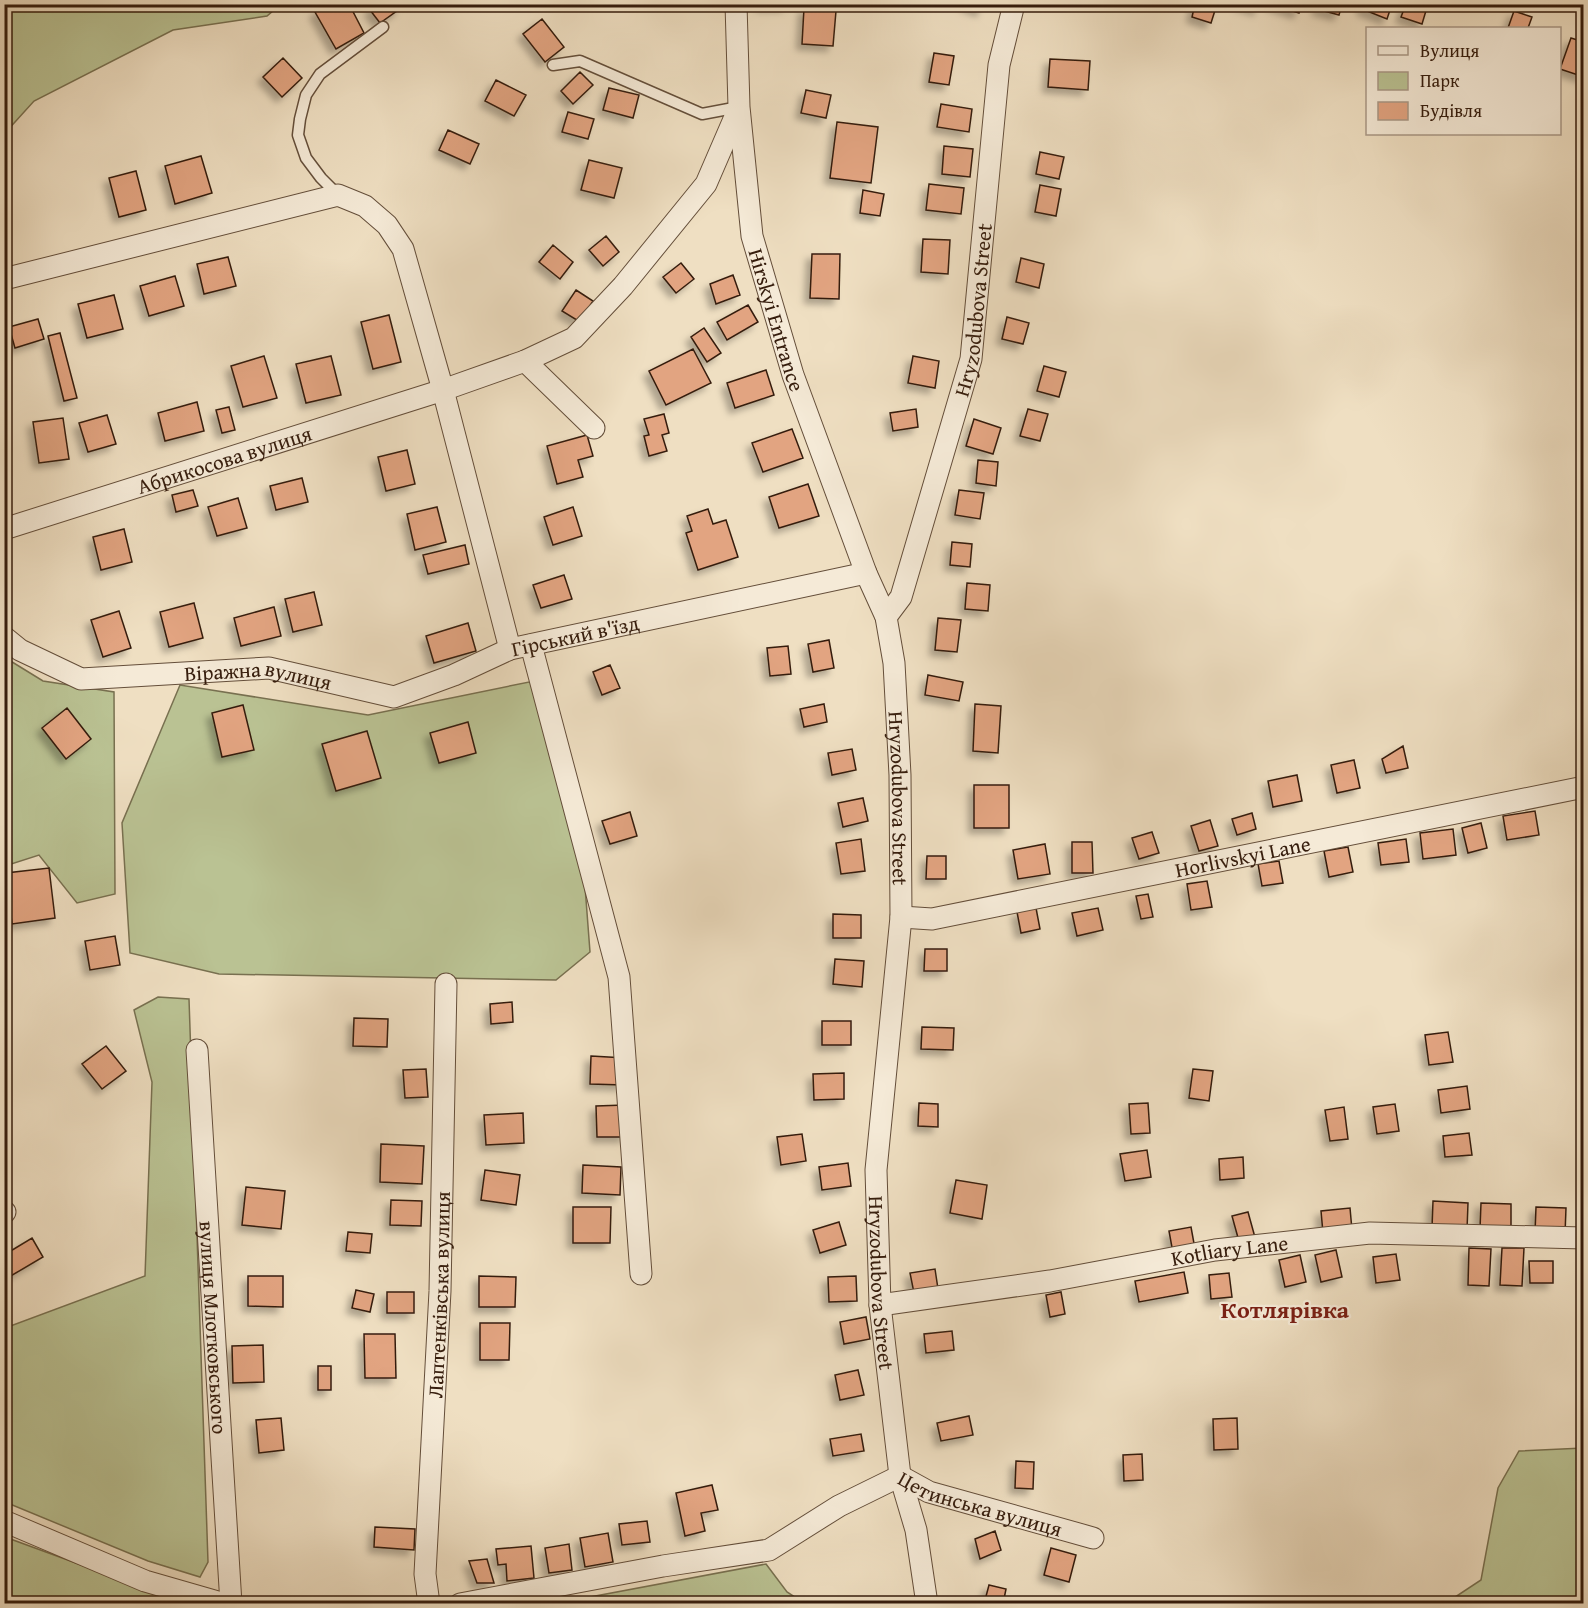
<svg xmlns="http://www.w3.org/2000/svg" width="1588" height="1608" viewBox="0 0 1588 1608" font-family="'Gentium Book Plus',serif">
	<defs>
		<filter id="shadow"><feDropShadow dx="-5.5" dy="5.5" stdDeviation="3" flood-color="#0004"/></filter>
	</defs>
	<rect width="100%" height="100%" fill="#efdfc2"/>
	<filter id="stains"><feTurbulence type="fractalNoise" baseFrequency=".00333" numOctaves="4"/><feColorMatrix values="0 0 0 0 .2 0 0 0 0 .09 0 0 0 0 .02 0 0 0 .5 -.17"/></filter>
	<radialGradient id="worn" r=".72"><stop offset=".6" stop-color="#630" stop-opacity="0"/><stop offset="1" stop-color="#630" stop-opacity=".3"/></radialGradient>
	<path fill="#bac293" stroke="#787050" stroke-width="1.5" d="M 14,4 L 280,4 L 280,5 L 267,16 L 173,30 L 34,101 L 5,133 L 5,9 Z
		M 4,657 L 43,681 L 114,692 L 115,894 L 77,903 L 39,855 L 5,866 Z
		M 534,681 L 580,821 L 590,952 L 556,980 L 219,974 L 130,953 L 122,823 L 180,685 L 368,715 Z
		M 158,997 L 189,999 L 208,1562 L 200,1577 L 148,1561 L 5,1502 L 5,1328 L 145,1276 L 152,1082 L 134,1010 Z
		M 1583,1448 L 1583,1603 L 1446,1603 L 1481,1580 L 1498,1488 L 1519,1451 Z
		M 5,1537 L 185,1603 L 5,1603 Z
		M 766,1564 L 787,1592 L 804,1603 L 558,1603 Z"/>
	<path fill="#e2a481" stroke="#361d0d" stroke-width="1.5" filter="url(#shadow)" d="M 329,4 L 349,4 L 364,33 L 336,49 L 315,12 Z
		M 376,4 L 398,4 L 401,8 L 380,23 L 370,10 Z
		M 762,4 L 787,4 L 787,6 L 762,6 Z
		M 964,4 L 984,4 L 982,11 Z
		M 1195,4 L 1217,4 L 1211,23 L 1192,17 Z
		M 1239,4 L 1260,4 L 1259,10 Z
		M 1270,4 L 1301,4 L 1299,13 Z
		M 1319,4 L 1342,4 L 1339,15 L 1317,9 Z
		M 1363,4 L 1392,4 L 1387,19 L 1362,9 Z
		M 1406,4 L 1428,4 L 1422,24 L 1401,17 Z
		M 804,8 L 836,11 L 833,46 L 802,44 Z
		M 1514,11 L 1532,17 L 1528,28 L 1508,28 Z
		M 542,19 L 564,47 L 545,62 L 523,34 Z
		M 1571,38 L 1584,42 L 1584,77 L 1560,69 Z
		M 934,53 L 954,56 L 949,85 L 929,82 Z
		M 283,58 L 302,78 L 282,97 L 263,77 Z
		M 1050,59 L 1090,61 L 1088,90 L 1048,87 Z
		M 580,72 L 593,85 L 573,104 L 561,91 Z
		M 496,80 L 526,95 L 514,116 L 485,101 Z
		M 609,88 L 639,95 L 633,118 L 603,110 Z
		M 806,90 L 831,95 L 826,118 L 801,113 Z
		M 941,104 L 972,109 L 969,132 L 937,127 Z
		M 568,112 L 594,119 L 588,139 L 562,132 Z
		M 837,122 L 878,127 L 871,183 L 830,178 Z
		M 448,130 L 479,144 L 470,164 L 439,150 Z
		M 944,146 L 973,149 L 970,177 L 942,174 Z
		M 1040,152 L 1064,157 L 1059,179 L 1036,174 Z
		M 201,156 L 212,193 L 175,204 L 165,166 Z
		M 589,160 L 622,168 L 614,198 L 581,190 Z
		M 136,171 L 146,210 L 119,217 L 109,178 Z
		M 929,184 L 964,188 L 961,214 L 926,210 Z
		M 1040,185 L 1061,189 L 1056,216 L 1035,212 Z
		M 863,190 L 884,194 L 880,216 L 860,213 Z
		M 606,236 L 619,252 L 603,266 L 589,250 Z
		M 923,239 L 950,240 L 948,274 L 921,272 Z
		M 553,245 L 573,262 L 560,279 L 539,262 Z
		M 812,254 L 840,254 L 839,299 L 810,298 Z
		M 228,257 L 236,286 L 204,294 L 197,264 Z
		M 1021,258 L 1044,264 L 1039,288 L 1016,282 Z
		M 681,263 L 694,279 L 676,293 L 663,277 Z
		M 733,275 L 740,295 L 716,304 L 710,284 Z
		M 175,276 L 184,306 L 149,316 L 140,286 Z
		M 576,290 L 593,301 L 580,322 L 562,311 Z
		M 114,295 L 123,329 L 87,338 L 78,304 Z
		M 748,305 L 758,322 L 727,340 L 717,322 Z
		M 389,315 L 401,362 L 373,369 L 361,322 Z
		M 1007,317 L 1029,323 L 1023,344 L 1002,339 Z
		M 38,319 L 44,339 L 15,348 L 9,327 Z
		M 704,328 L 721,353 L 707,362 L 691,337 Z
		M 60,333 L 77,398 L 64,401 L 48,336 Z
		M 693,349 L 711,383 L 666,405 L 649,371 Z
		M 264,356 L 277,398 L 243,407 L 231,366 Z
		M 331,356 L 341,395 L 306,403 L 296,364 Z
		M 913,356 L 939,361 L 935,388 L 908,383 Z
		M 1044,366 L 1066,372 L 1059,397 L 1037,391 Z
		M 766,370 L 774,395 L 735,408 L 727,383 Z
		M 197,402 L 204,431 L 165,441 L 158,413 Z
		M 229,407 L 235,430 L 222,433 L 216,410 Z
		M 916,409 L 918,427 L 893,431 L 890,413 Z
		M 1028,409 L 1048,414 L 1040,441 L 1020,436 Z
		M 664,414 L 669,433 L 662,435 L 667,451 L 649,456 L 644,436 L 649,435 L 644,419 Z
		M 107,415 L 116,444 L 88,452 L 79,423 Z
		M 63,418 L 69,459 L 39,463 L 33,422 Z
		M 974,419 L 1001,428 L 993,454 L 966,446 Z
		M 792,429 L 803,458 L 763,472 L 752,443 Z
		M 587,435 L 593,456 L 578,460 L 583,477 L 557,484 L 547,446 Z
		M 407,450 L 415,484 L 386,491 L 378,457 Z
		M 978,460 L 998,462 L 996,486 L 976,483 Z
		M 302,478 L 308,502 L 276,510 L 270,486 Z
		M 808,484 L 819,516 L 779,528 L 769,497 Z
		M 193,490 L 198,506 L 176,512 L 172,495 Z
		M 959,490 L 984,493 L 980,519 L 955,515 Z
		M 238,498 L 247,528 L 217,536 L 208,507 Z
		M 437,507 L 446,542 L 415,550 L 407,514 Z
		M 573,507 L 582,536 L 553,545 L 544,517 Z
		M 708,509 L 713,524 L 726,520 L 738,557 L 698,570 L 686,533 L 692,531 L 687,516 Z
		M 124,529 L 132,562 L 101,570 L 93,537 Z
		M 952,542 L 972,544 L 970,567 L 950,565 Z
		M 465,545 L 469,564 L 428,574 L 423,555 Z
		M 564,575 L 572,599 L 541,608 L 533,585 Z
		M 967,583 L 990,585 L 988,611 L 965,609 Z
		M 314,592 L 322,625 L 293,632 L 285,599 Z
		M 194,603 L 203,638 L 169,647 L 160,612 Z
		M 274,607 L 281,636 L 241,646 L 234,618 Z
		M 119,611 L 131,648 L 103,657 L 91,620 Z
		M 938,618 L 961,620 L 957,652 L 935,650 Z
		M 468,623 L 476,651 L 434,663 L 426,636 Z
		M 829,640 L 834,668 L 813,672 L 808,644 Z
		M 788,646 L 791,674 L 770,676 L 767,648 Z
		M 610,665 L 620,688 L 602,695 L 593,672 Z
		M 928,675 L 963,682 L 959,701 L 925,695 Z
		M 824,704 L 827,722 L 804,727 L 800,709 Z
		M 975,704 L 1001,706 L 998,753 L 973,751 Z
		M 243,705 L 254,750 L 222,757 L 212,713 Z
		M 67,708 L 91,739 L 66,759 L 42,728 Z
		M 468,722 L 476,753 L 439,763 L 430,733 Z
		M 367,731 L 381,778 L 336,791 L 322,744 Z
		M 1403,746 L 1408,768 L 1386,773 L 1382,759 Z
		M 852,749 L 856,770 L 832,775 L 828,753 Z
		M 1354,760 L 1360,788 L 1337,793 L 1331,765 Z
		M 1297,775 L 1302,801 L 1273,807 L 1268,781 Z
		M 974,785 L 1009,785 L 1009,828 L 974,828 Z
		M 863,798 L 868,821 L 843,827 L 838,803 Z
		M 1535,811 L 1539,835 L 1507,840 L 1503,816 Z
		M 630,812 L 637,836 L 610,844 L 602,821 Z
		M 1252,813 L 1256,829 L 1237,835 L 1232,819 Z
		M 1210,820 L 1218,846 L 1199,851 L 1191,826 Z
		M 1481,823 L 1487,848 L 1468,853 L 1462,828 Z
		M 1453,829 L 1456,855 L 1423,859 L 1420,833 Z
		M 1152,832 L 1159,853 L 1139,859 L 1132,838 Z
		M 861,839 L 865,871 L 841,874 L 836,843 Z
		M 1406,839 L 1409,862 L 1381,865 L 1378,843 Z
		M 1072,842 L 1092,842 L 1093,873 L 1072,873 Z
		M 1045,844 L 1050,874 L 1018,879 L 1013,850 Z
		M 1348,847 L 1353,872 L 1329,877 L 1324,851 Z
		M 927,856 L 946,856 L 946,879 L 926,879 Z
		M 1279,861 L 1283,883 L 1262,886 L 1258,864 Z
		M 49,868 L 55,918 L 12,924 L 6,873 Z
		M 1207,881 L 1212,907 L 1191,910 L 1187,884 Z
		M 1148,894 L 1153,917 L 1141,919 L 1136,896 Z
		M 1036,908 L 1040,929 L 1021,933 L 1017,912 Z
		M 1098,908 L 1103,930 L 1077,936 L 1072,913 Z
		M 833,914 L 861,915 L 861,938 L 833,938 Z
		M 115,936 L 120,965 L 90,970 L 85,941 Z
		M 925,949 L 947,949 L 947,971 L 924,971 Z
		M 835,959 L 864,961 L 862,987 L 833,984 Z
		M 512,1002 L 513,1022 L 491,1024 L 490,1004 Z
		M 354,1018 L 388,1019 L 387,1047 L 353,1046 Z
		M 822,1021 L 851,1021 L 851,1045 L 822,1045 Z
		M 922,1027 L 954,1028 L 953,1050 L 921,1049 Z
		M 1448,1032 L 1453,1062 L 1429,1065 L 1425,1035 Z
		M 106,1046 L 126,1071 L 102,1089 L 82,1064 Z
		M 591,1056 L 625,1058 L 624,1085 L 590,1084 Z
		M 426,1069 L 428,1097 L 405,1098 L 403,1070 Z
		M 1193,1069 L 1213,1071 L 1209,1101 L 1189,1098 Z
		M 844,1073 L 844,1099 L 814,1100 L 813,1074 Z
		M 1467,1086 L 1470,1109 L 1441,1113 L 1438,1090 Z
		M 919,1103 L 938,1104 L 938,1127 L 918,1126 Z
		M 1148,1103 L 1150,1133 L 1131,1134 L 1129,1104 Z
		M 1395,1104 L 1399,1131 L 1377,1134 L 1373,1107 Z
		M 625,1105 L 626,1137 L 597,1137 L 596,1106 Z
		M 1344,1107 L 1348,1139 L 1330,1141 L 1325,1110 Z
		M 523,1113 L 524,1143 L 486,1145 L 484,1115 Z
		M 1469,1133 L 1472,1155 L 1445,1157 L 1443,1136 Z
		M 802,1134 L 806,1161 L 781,1165 L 777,1137 Z
		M 381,1144 L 424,1146 L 422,1184 L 380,1182 Z
		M 1147,1150 L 1151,1177 L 1125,1181 L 1120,1154 Z
		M 1243,1157 L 1244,1178 L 1220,1180 L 1219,1159 Z
		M 848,1163 L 851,1186 L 822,1190 L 819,1167 Z
		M 583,1165 L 621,1167 L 620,1195 L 582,1193 Z
		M 485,1170 L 520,1175 L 516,1205 L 481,1200 Z
		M 956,1180 L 987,1185 L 982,1219 L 950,1213 Z
		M 246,1187 L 285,1191 L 281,1229 L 242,1225 Z
		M 391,1200 L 422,1201 L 421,1226 L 390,1225 Z
		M 1433,1201 L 1468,1203 L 1467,1230 L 1432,1228 Z
		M 1481,1203 L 1511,1204 L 1511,1229 L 1480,1229 Z
		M 573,1207 L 611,1207 L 610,1243 L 573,1243 Z
		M 1536,1207 L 1566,1208 L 1565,1234 L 1535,1233 Z
		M 1350,1208 L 1352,1230 L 1323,1233 L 1321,1211 Z
		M 1248,1212 L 1256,1241 L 1240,1245 L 1232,1216 Z
		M 839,1222 L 846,1245 L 820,1253 L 813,1230 Z
		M 1191,1227 L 1195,1249 L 1173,1253 L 1169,1231 Z
		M 348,1232 L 372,1234 L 370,1253 L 346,1251 Z
		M 32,1238 L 43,1257 L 4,1280 L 4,1255 Z
		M 1469,1248 L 1491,1249 L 1489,1286 L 1468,1285 Z
		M 1502,1248 L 1524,1248 L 1522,1286 L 1500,1285 Z
		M 1336,1250 L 1342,1277 L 1321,1282 L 1315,1255 Z
		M 1396,1254 L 1400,1280 L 1376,1283 L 1373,1257 Z
		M 1300,1255 L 1306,1282 L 1285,1287 L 1279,1260 Z
		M 1529,1261 L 1553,1261 L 1553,1283 L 1530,1283 Z
		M 935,1269 L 938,1289 L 914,1293 L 910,1273 Z
		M 1184,1272 L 1188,1293 L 1139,1302 L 1135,1281 Z
		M 1229,1273 L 1232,1297 L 1211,1299 L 1209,1275 Z
		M 248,1276 L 283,1276 L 283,1307 L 248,1306 Z
		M 479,1276 L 516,1277 L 515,1307 L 479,1307 Z
		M 856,1276 L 857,1301 L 829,1302 L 828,1277 Z
		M 356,1290 L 374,1294 L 370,1312 L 352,1308 Z
		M 387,1292 L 414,1292 L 414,1313 L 387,1313 Z
		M 1061,1292 L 1065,1314 L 1050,1317 L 1046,1295 Z
		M 866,1317 L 870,1339 L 844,1344 L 840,1322 Z
		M 480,1323 L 510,1323 L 509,1360 L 480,1360 Z
		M 952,1331 L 954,1350 L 926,1353 L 924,1334 Z
		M 364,1334 L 395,1334 L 396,1378 L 365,1378 Z
		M 263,1345 L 264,1382 L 233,1383 L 232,1346 Z
		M 318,1366 L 331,1366 L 331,1390 L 318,1390 Z
		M 858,1370 L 864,1395 L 840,1400 L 835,1375 Z
		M 969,1416 L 973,1435 L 941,1441 L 937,1423 Z
		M 281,1418 L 284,1450 L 259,1453 L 256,1420 Z
		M 1237,1418 L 1238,1449 L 1214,1450 L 1213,1419 Z
		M 861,1434 L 864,1451 L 833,1456 L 830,1439 Z
		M 1142,1454 L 1143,1480 L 1124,1481 L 1123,1455 Z
		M 1016,1461 L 1034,1462 L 1033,1489 L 1015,1488 Z
		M 712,1485 L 718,1510 L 701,1513 L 705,1531 L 685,1536 L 676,1493 Z
		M 647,1521 L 650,1542 L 622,1545 L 619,1524 Z
		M 375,1527 L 415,1529 L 414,1550 L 374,1547 Z
		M 995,1531 L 1001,1550 L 980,1559 L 975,1539 Z
		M 608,1533 L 613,1562 L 585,1567 L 580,1538 Z
		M 569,1544 L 572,1570 L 549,1573 L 545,1548 Z
		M 531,1546 L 534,1578 L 507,1581 L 506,1564 L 498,1565 L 496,1549 Z
		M 1051,1548 L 1076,1555 L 1069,1582 L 1044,1575 Z
		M 487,1559 L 494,1583 L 477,1583 L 469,1561 Z
		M 989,1585 L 1006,1589 L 1003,1604 L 984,1604 Z"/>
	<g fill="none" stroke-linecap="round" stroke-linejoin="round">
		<g stroke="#644e3a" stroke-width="13">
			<path id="lane" d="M 553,65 L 580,61 L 702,114 L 739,107
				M 338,195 L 321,178 L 306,158 L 298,135 L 300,119 L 306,95 L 320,74 L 383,27"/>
		</g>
		<g stroke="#644e3a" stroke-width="23">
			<g id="street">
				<path id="s1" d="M 736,4 L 739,107 L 752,236 L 793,375 L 866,573 L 886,617 L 894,663 L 900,775 L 901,917 L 876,1170 L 880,1305 L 900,1476 L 916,1530 L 927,1604"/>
				<path d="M 4,279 L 338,195 L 365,206 L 387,225 L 403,249 L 443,390 L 510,649"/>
				<path d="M 525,361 L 594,428"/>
				<path id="s2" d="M 4,529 L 443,390 L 525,361 L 574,338 L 623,286 L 706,184 L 738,110"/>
				<path id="s3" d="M 886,617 L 901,597 L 971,359 L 999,65 L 1014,4"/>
				<path id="s4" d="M 4,637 L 20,650 L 81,679 L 269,668 L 394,697 L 454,675 L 510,649 L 866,573"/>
				<path d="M 531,645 L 619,977 L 641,1274"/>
				<path id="s5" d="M 901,917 L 932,919 L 1584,787"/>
				<path id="s6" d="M 197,1050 L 231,1604"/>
				<path d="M 4,1213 L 5,1212"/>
				<path id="s7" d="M 880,1305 L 1050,1281 L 1215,1250 L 1370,1233 L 1584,1238"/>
				<path d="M 4,1521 L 145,1581 L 225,1604"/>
				<path id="s8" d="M 429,1604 L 425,1574 L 440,1291 L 446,984"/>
				<path id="s9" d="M 460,1604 L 663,1566 L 769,1550 L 839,1506 L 900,1476 L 929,1492 L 1093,1538"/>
			</g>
		</g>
		<use href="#lane" stroke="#f5ead7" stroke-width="10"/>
		<use href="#street" stroke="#f5ead7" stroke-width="21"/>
	</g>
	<g text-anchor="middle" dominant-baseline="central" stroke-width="4.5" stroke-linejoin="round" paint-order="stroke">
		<g font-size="21" fill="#361d0d" stroke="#f5ead7">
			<text stroke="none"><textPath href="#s3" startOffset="322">Hryzodubova Street</textPath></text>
			<text stroke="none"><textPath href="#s1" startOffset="320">Hirskyi Entrance</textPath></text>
			<text stroke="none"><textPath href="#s2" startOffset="231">Абрикосова вулиця</textPath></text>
			<text stroke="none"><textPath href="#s4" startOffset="597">Гірський в'їзд</textPath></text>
			<text stroke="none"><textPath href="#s4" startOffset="266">Віражна вулиця</textPath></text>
			<text stroke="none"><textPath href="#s1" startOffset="819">Hryzodubova Street</textPath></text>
			<text stroke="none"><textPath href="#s5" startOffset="348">Horlivskyi Lane</textPath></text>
			<text stroke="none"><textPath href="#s7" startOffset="354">Kotliary Lane</textPath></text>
			<text stroke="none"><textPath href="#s1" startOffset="1305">Hryzodubova Street</textPath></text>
			<text stroke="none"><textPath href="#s8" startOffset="310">Лаптенківська вулиця</textPath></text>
			<text stroke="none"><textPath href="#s6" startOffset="278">вулиця Млотковського</textPath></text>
			<text stroke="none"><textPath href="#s9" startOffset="550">Цетинська вулиця</textPath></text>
		</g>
		<g font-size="24" font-weight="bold" fill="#7a1f14" stroke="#f5ead7">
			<text x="1285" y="1309">Котлярівка</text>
		</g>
	</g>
	<rect width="1588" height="1608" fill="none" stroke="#efdfc2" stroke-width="24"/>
	<rect x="6" y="6" width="1576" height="1596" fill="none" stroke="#361d0d" stroke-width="3"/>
	<rect x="12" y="12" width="1564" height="1584" fill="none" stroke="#361d0d" stroke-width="1.5"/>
	<rect x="1366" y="27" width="195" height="108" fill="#f5ead7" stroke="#a99886" stroke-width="1.5"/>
	<rect x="1378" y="46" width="30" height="9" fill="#f5ead7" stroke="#a99886" stroke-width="1.5"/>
	<text x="1420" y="57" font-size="18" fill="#361d0d">Вулиця</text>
	<rect x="1378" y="72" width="30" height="18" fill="#bac293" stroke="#a99886" stroke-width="1.5"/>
	<text x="1420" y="87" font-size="18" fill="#361d0d">Парк</text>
	<rect x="1378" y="102" width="30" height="18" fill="#e2a481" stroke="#a99886" stroke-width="1.5"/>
	<text x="1420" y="117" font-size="18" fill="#361d0d">Будівля</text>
	<rect width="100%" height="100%" filter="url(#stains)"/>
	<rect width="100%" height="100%" fill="url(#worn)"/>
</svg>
